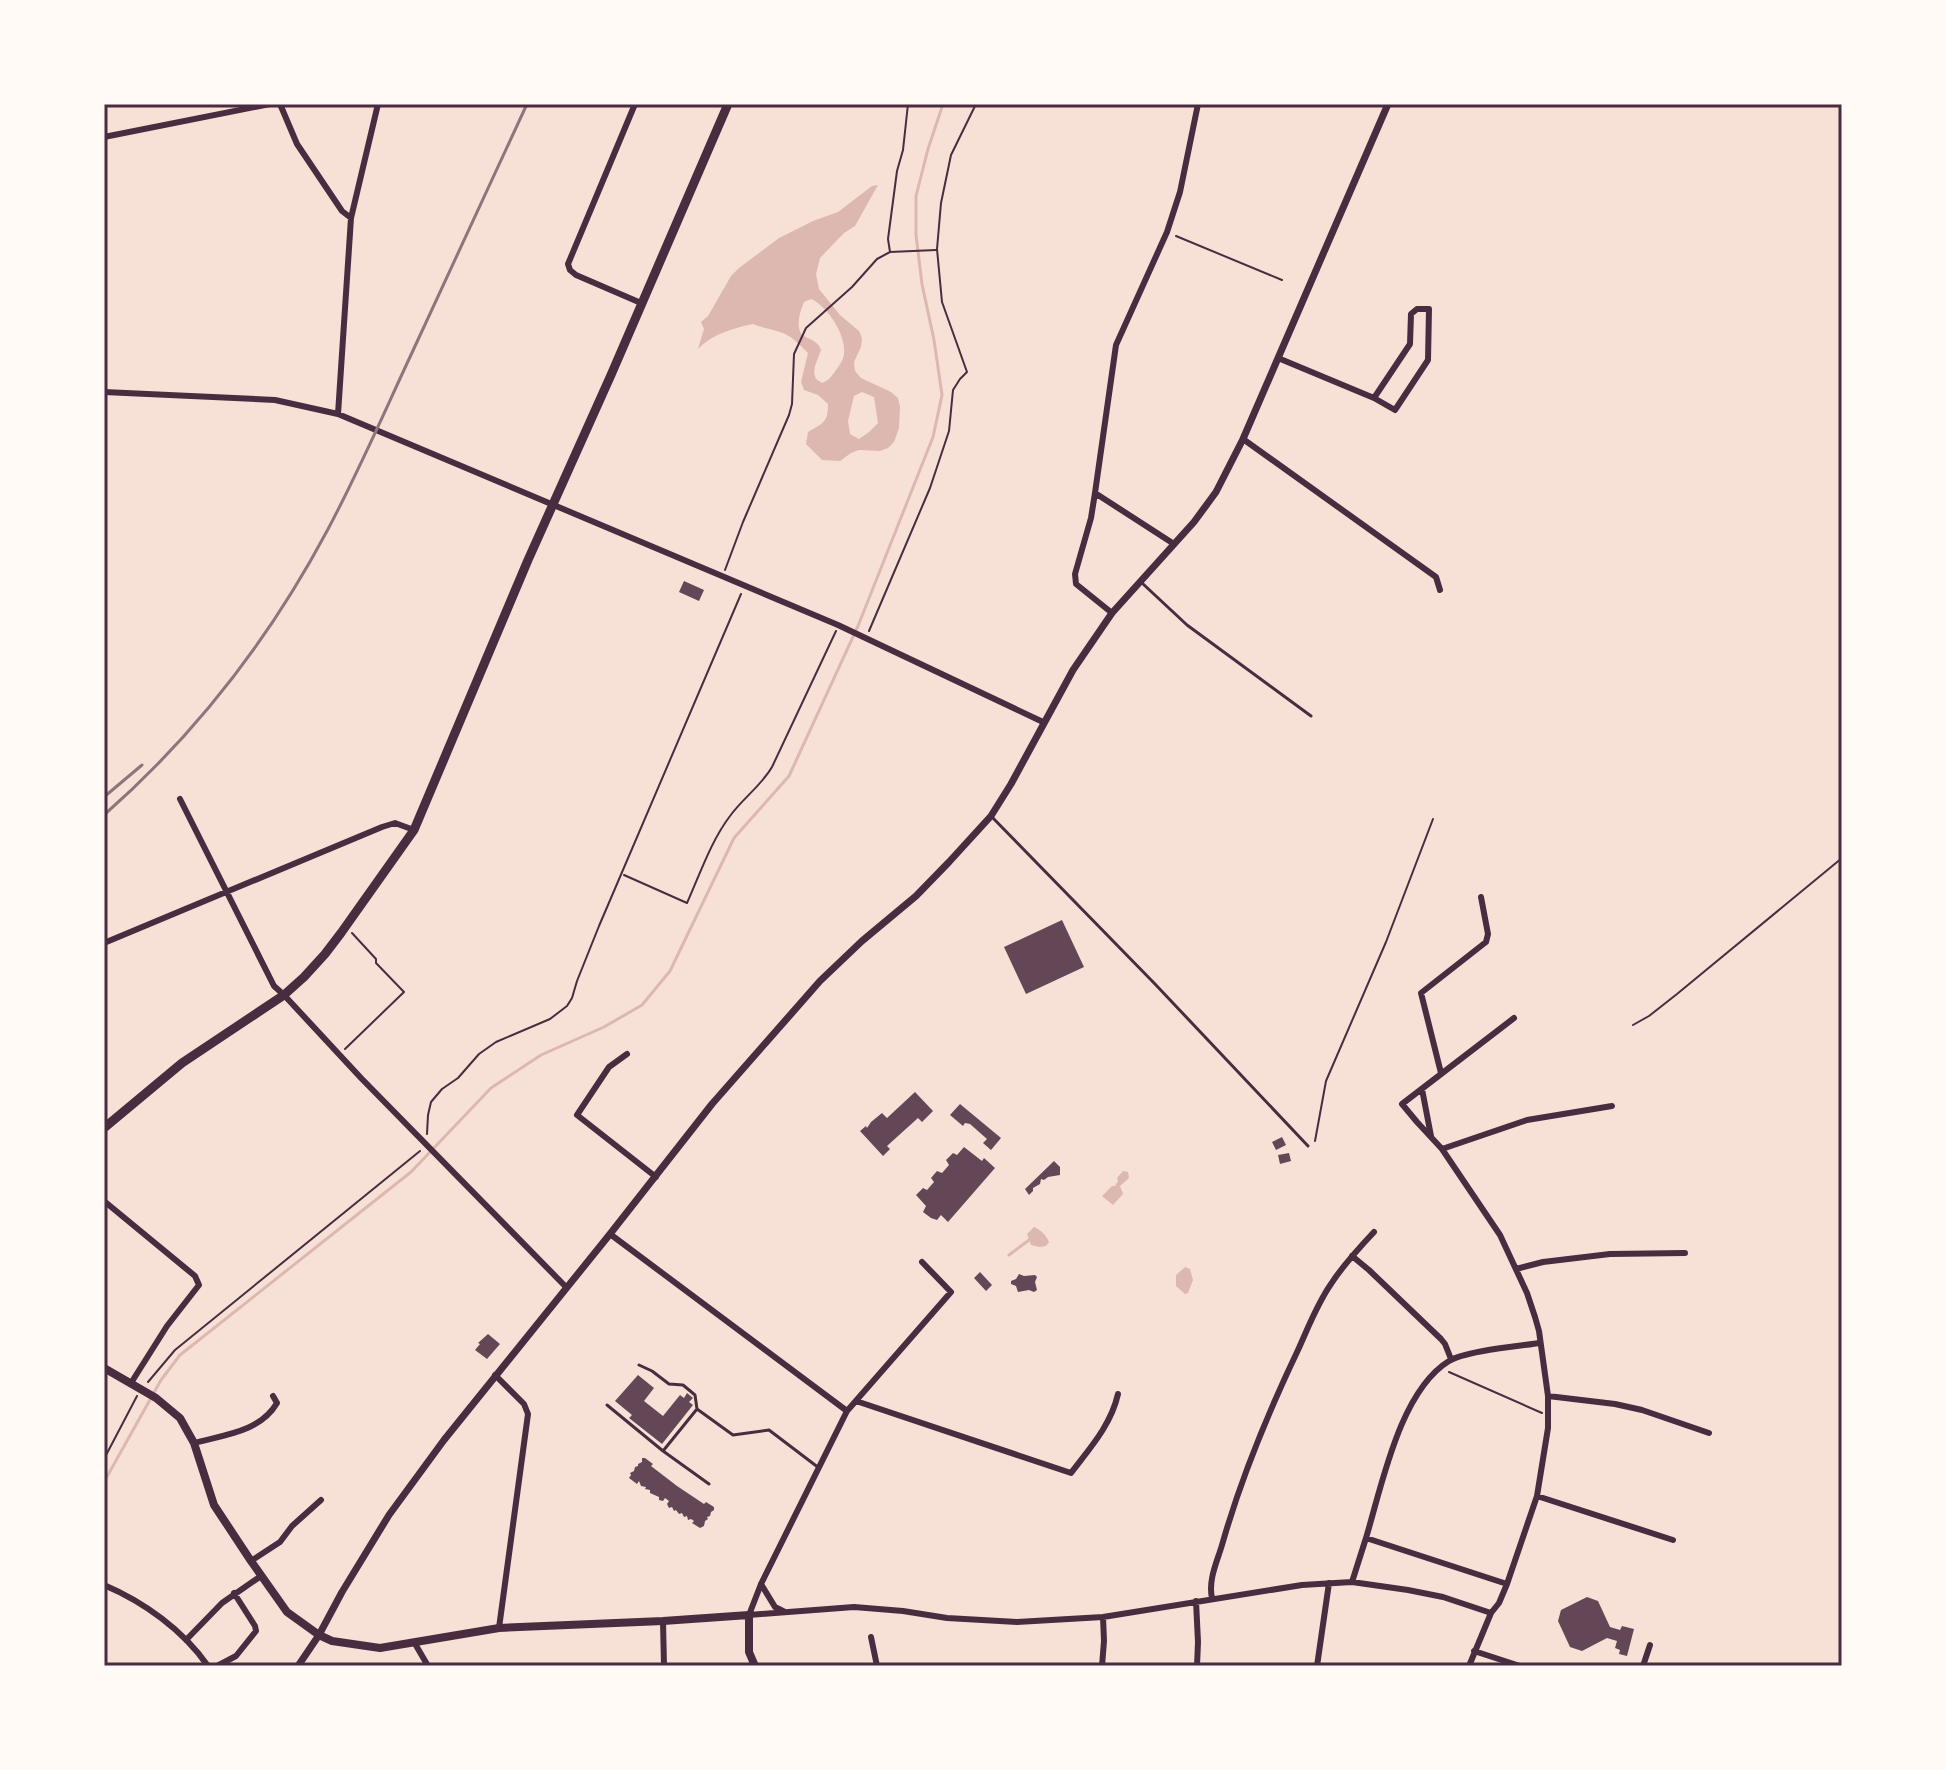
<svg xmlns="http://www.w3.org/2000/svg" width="1946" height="1770" viewBox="0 0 1946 1770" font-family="'Work Sans',sans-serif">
	<rect width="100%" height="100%" fill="#f7e1d7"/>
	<path fill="#dcb8b0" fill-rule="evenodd" d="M 878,185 L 855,226 L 844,233 L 820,258 L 816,274 L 819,289 L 840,315 L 859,331 L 862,338 L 861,347 L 854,362 L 855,371 L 861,378 L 891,392 L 898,398 L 900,407 L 899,428 L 894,442 L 888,448 L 880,451 L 859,450 L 851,453 L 840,461 L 822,460 L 806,444 L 808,432 C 823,423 828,423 828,404 L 818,395 L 804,390 L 801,382 L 808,353 C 800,345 791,335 780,332 C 769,328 765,329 753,324 C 734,328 712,334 698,349 L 704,329 L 701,322 L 708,316 L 731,276 L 739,268 L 779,238 L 813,221 L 838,212 L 872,186 ZM 811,299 C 827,306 846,334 844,353 C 844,359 839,366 836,370 C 831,377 829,380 822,383 L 816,379 L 814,373 L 815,366 L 821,350 C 818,340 809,340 801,334 C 796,324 800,312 804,302 ZM 862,392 L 874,397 L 878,423 L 869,432 L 859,439 L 850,434 L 848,421 L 854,396 Z
		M 1123,1171 L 1128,1172 L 1129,1178 L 1120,1186 L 1123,1194 L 1113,1205 L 1102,1196 L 1112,1186 L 1115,1186 L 1118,1181 L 1117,1178 Z
		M 1034,1227 C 1041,1230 1046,1235 1049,1242 L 1046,1246 L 1040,1247 L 1031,1245 L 1027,1234 Z
		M 1185,1267 L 1190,1269 L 1193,1280 L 1188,1293 L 1185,1294 L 1176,1286 L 1176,1275 Z"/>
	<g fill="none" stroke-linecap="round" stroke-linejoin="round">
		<path stroke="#dcb8b0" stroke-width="3" d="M 1009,1255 L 1029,1240
			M 104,1482 L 161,1380 L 180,1355 L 411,1172 L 491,1088 L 541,1055 L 604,1027 L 642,1005 L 670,971 L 734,838 L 789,776 L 858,626 L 933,437 L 942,395 L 934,340 L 922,284 L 916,235 L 916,196 L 928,149 L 943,104"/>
	</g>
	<path fill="#644757" d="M 684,581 L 704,590 L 699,601 L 679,592 Z
		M 1062,920 L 1084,967 L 1026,994 L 1004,947 Z
		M 915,1092 L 933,1111 L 922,1122 L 918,1118 L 887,1146 L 890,1149 L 883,1156 L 860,1131 L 866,1126 L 867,1128 L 871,1122 L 882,1113 L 887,1118 Z
		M 960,1104 L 1001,1138 L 991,1150 L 983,1143 L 987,1139 L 970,1124 L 965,1123 L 963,1126 L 950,1115 Z
		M 1282,1137 L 1286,1145 L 1276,1150 L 1272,1142 Z
		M 964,1147 L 982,1161 L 984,1158 L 995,1168 L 948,1222 L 941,1215 L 937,1220 L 931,1218 L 923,1212 L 926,1206 L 916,1195 L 923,1188 L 927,1190 L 934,1182 L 931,1178 L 937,1171 L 942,1173 L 949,1165 L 946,1160 L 953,1153 L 957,1155 Z
		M 1289,1153 L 1291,1161 L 1280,1164 L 1278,1155 Z
		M 1054,1161 L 1060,1167 L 1060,1175 L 1048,1177 L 1044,1180 L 1041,1179 L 1040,1184 L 1033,1188 L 1033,1191 L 1029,1195 L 1025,1189 Z
		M 980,1272 L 992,1285 L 986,1291 L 974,1278 Z
		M 1019,1274 L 1024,1276 L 1035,1275 L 1037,1277 L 1035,1282 L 1037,1290 L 1034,1292 L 1029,1290 L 1018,1292 L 1016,1286 L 1011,1284 L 1011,1281 L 1016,1279 Z
		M 488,1334 L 500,1344 L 487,1359 L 475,1350 L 480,1344 L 478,1343 Z
		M 638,1375 L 654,1388 L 644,1401 L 663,1416 L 680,1395 L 684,1398 L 687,1393 L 693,1398 L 689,1402 L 693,1405 L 662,1444 L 629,1418 L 632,1415 L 615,1401 Z
		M 642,1458 L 645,1458 L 653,1464 L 651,1466 L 677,1486 L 704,1504 L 706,1502 L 714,1507 L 714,1510 L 711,1512 L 710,1516 L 707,1517 L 708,1519 L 705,1521 L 704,1526 L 700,1528 L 692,1523 L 694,1521 L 691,1519 L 688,1520 L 687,1516 L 684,1517 L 682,1513 L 679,1514 L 676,1510 L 674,1511 L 672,1507 L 669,1508 L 667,1504 L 669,1501 L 665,1498 L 663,1501 L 659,1500 L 659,1497 L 650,1493 L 650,1490 L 645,1489 L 646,1487 L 641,1486 L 639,1481 L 637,1484 L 629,1478 L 631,1475 L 630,1473 L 634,1471 L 635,1467 L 638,1466 L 638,1464 L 642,1462 Z
		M 1587,1597 L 1598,1601 L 1610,1627 L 1620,1630 L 1622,1626 L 1634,1629 L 1627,1656 L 1619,1654 L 1620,1650 L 1615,1648 L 1617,1641 L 1607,1638 L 1582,1651 L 1570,1647 L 1558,1621 L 1561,1610 Z"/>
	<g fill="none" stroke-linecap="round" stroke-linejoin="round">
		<path stroke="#4a2c40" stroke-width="2" d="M 1176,236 L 1282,280
			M 890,252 L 888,239 L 897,171 L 903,150 L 908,104
			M 725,570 L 743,522 L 789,415 L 792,404 L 794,354 L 806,328 L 852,287 L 877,259 L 890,252 L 936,250
			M 869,631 L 930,488 L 949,431 L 953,390 L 960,379 L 967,372 L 942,302 L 937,249 L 941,203 L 951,155 L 976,104
			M 624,875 L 687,903 C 700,874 711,841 730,816 C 743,798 761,786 772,767 L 836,631
			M 1633,1025 L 1649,1016 L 1677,994 L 1842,858
			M 345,1049 L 404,992 L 376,963 L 376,959 L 352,933
			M 427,1134 L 428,1115 L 431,1102 L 442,1089 L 458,1078 L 479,1054 L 496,1042 L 550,1019 L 567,1006 L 572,998 L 577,981 L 599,926 L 741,594
			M 1315,1141 L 1326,1081 L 1386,942 L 1433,819
			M 1449,1372 L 1542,1413
			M 148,1382 L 175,1350 L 420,1151
			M 104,1459 L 137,1396"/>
		<path stroke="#4a2c40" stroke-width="3" d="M 1142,583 L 1187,625 L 1311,716
			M 991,816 L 1155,984 L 1308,1146
			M 639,1365 L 652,1371 L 669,1384 L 683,1385 L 695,1395 L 697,1409
			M 607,1405 L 663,1451 L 697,1409 L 733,1435 L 769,1430 L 819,1468
			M 663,1451 L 709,1484"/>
		<path stroke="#4a2c40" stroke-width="6" d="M 280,104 L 297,144 L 342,211 L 351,218 L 338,414
			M 635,104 L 568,264 L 570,270 L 576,275 L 641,303
			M 104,137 L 270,104
			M 351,218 L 378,104
			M 1278,358 L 1374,398 L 1395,410 L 1428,360 L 1429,309 L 1417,309 L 1411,314 L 1410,344 L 1374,398
			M 104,392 L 275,400 L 338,414 L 838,625 L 1043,722
			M 1243,439 L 1436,577 L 1440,590
			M 1095,493 L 1174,544
			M 1112,613 L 1076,584 L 1075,574 L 1091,518 L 1095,493 L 1116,345 L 1167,232 L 1180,192 L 1198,104
			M 180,799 L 274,986 L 284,995 L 361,1078 L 566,1287
			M 104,943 L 382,827 L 395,823 L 414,830
			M 627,1054 L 609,1067 L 577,1115 L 656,1177
			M 1441,1073 L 1421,993 L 1486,942 L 1488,934 L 1481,897
			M 1422,1089 L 1431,1136
			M 1442,1149 L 1527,1120 L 1612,1106
			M 104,1201 L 195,1276 L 199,1285 L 167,1326 L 131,1383
			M 610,1234 L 847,1411
			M 1352,1256 L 1369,1270 L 1441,1339 L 1445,1344 L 1451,1359
			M 922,1262 L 951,1292 L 847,1411 L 761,1584 L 749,1615 L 854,1607 L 903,1611 L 947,1618 L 1017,1622 L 1103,1617 L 1302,1585 L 1352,1582 L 1408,1590 L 1443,1597 L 1491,1613
			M 1516,1269 L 1543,1262 L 1610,1254 L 1685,1253
			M 495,1375 L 524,1404 L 528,1414 L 499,1628
			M 1548,1396 L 1615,1404 L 1642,1410 L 1709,1433
			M 856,1401 L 1071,1473 C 1090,1448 1111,1425 1118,1394
			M 194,1443 C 224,1435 260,1432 277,1403 L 273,1396
			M 1537,1496 L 1673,1540
			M 1366,1538 C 1382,1485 1400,1391 1449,1361 C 1464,1351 1520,1346 1540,1343
			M 251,1561 L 280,1542 L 292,1526 L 321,1500
			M 1352,1582 L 1366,1538 L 1507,1584
			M 761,1584 L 775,1607 L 785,1612
			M 104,1585 C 144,1602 183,1630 208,1666
			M 1212,1598 C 1208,1580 1217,1562 1222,1545 C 1241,1478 1268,1413 1298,1350 C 1308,1328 1317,1304 1331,1284 C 1343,1265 1359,1248 1374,1232
			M 1196,1601 L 1198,1642 L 1197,1666
			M 663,1621 L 664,1666
			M 871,1637 L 877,1666
			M 186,1640 L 222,1603 L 261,1576
			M 414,1642 L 428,1666
			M 1474,1651 L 1520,1666
			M 217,1666 L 236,1656 L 256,1631 L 255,1626 L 234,1593
			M 1102,1666 L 1104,1641 L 1103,1617
			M 1317,1666 L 1329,1583
			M 1469,1666 L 1491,1613 L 1499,1603 L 1507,1584 L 1537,1496 L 1548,1428 L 1548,1396 L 1539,1331 L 1535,1317 L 1527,1293 L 1500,1235 L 1442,1149 L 1417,1122 L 1402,1104 L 1514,1018
			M 1643,1666 L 1650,1645"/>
		<path stroke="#4a2c40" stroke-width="7" d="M 298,1666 L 319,1635 L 342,1592 L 389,1515 L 444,1440 L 610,1234 L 712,1104 L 820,981 L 862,941 L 916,896 L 949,862 L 991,816 L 1011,784 L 1073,670 L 1112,613 L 1194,522 L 1216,492 L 1243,439 L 1388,104"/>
		<path stroke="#4a2c40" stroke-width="8" d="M 104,1368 L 156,1398 L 180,1418 L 194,1443 L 214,1505 L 251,1561 L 287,1612 L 319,1635 L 332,1641 L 380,1648 L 499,1628 L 663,1621 L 749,1615 L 749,1652 L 755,1666"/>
		<path stroke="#4a2c40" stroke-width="9" d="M 104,1128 L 182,1063 L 284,995 L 304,977 L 325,954 L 341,933 L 414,830 L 528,560 L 611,375 L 728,104"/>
		<path stroke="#8f747c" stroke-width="3" d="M 104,797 L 142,765
			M 104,815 C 195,735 270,638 327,531 C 357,475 383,415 410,357 C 449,272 488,188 527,104"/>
	</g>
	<rect width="1946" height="1770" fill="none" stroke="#fffaf5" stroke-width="212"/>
	<rect x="106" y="106" width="1734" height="1558" fill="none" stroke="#4a2c40" stroke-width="3"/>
</svg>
